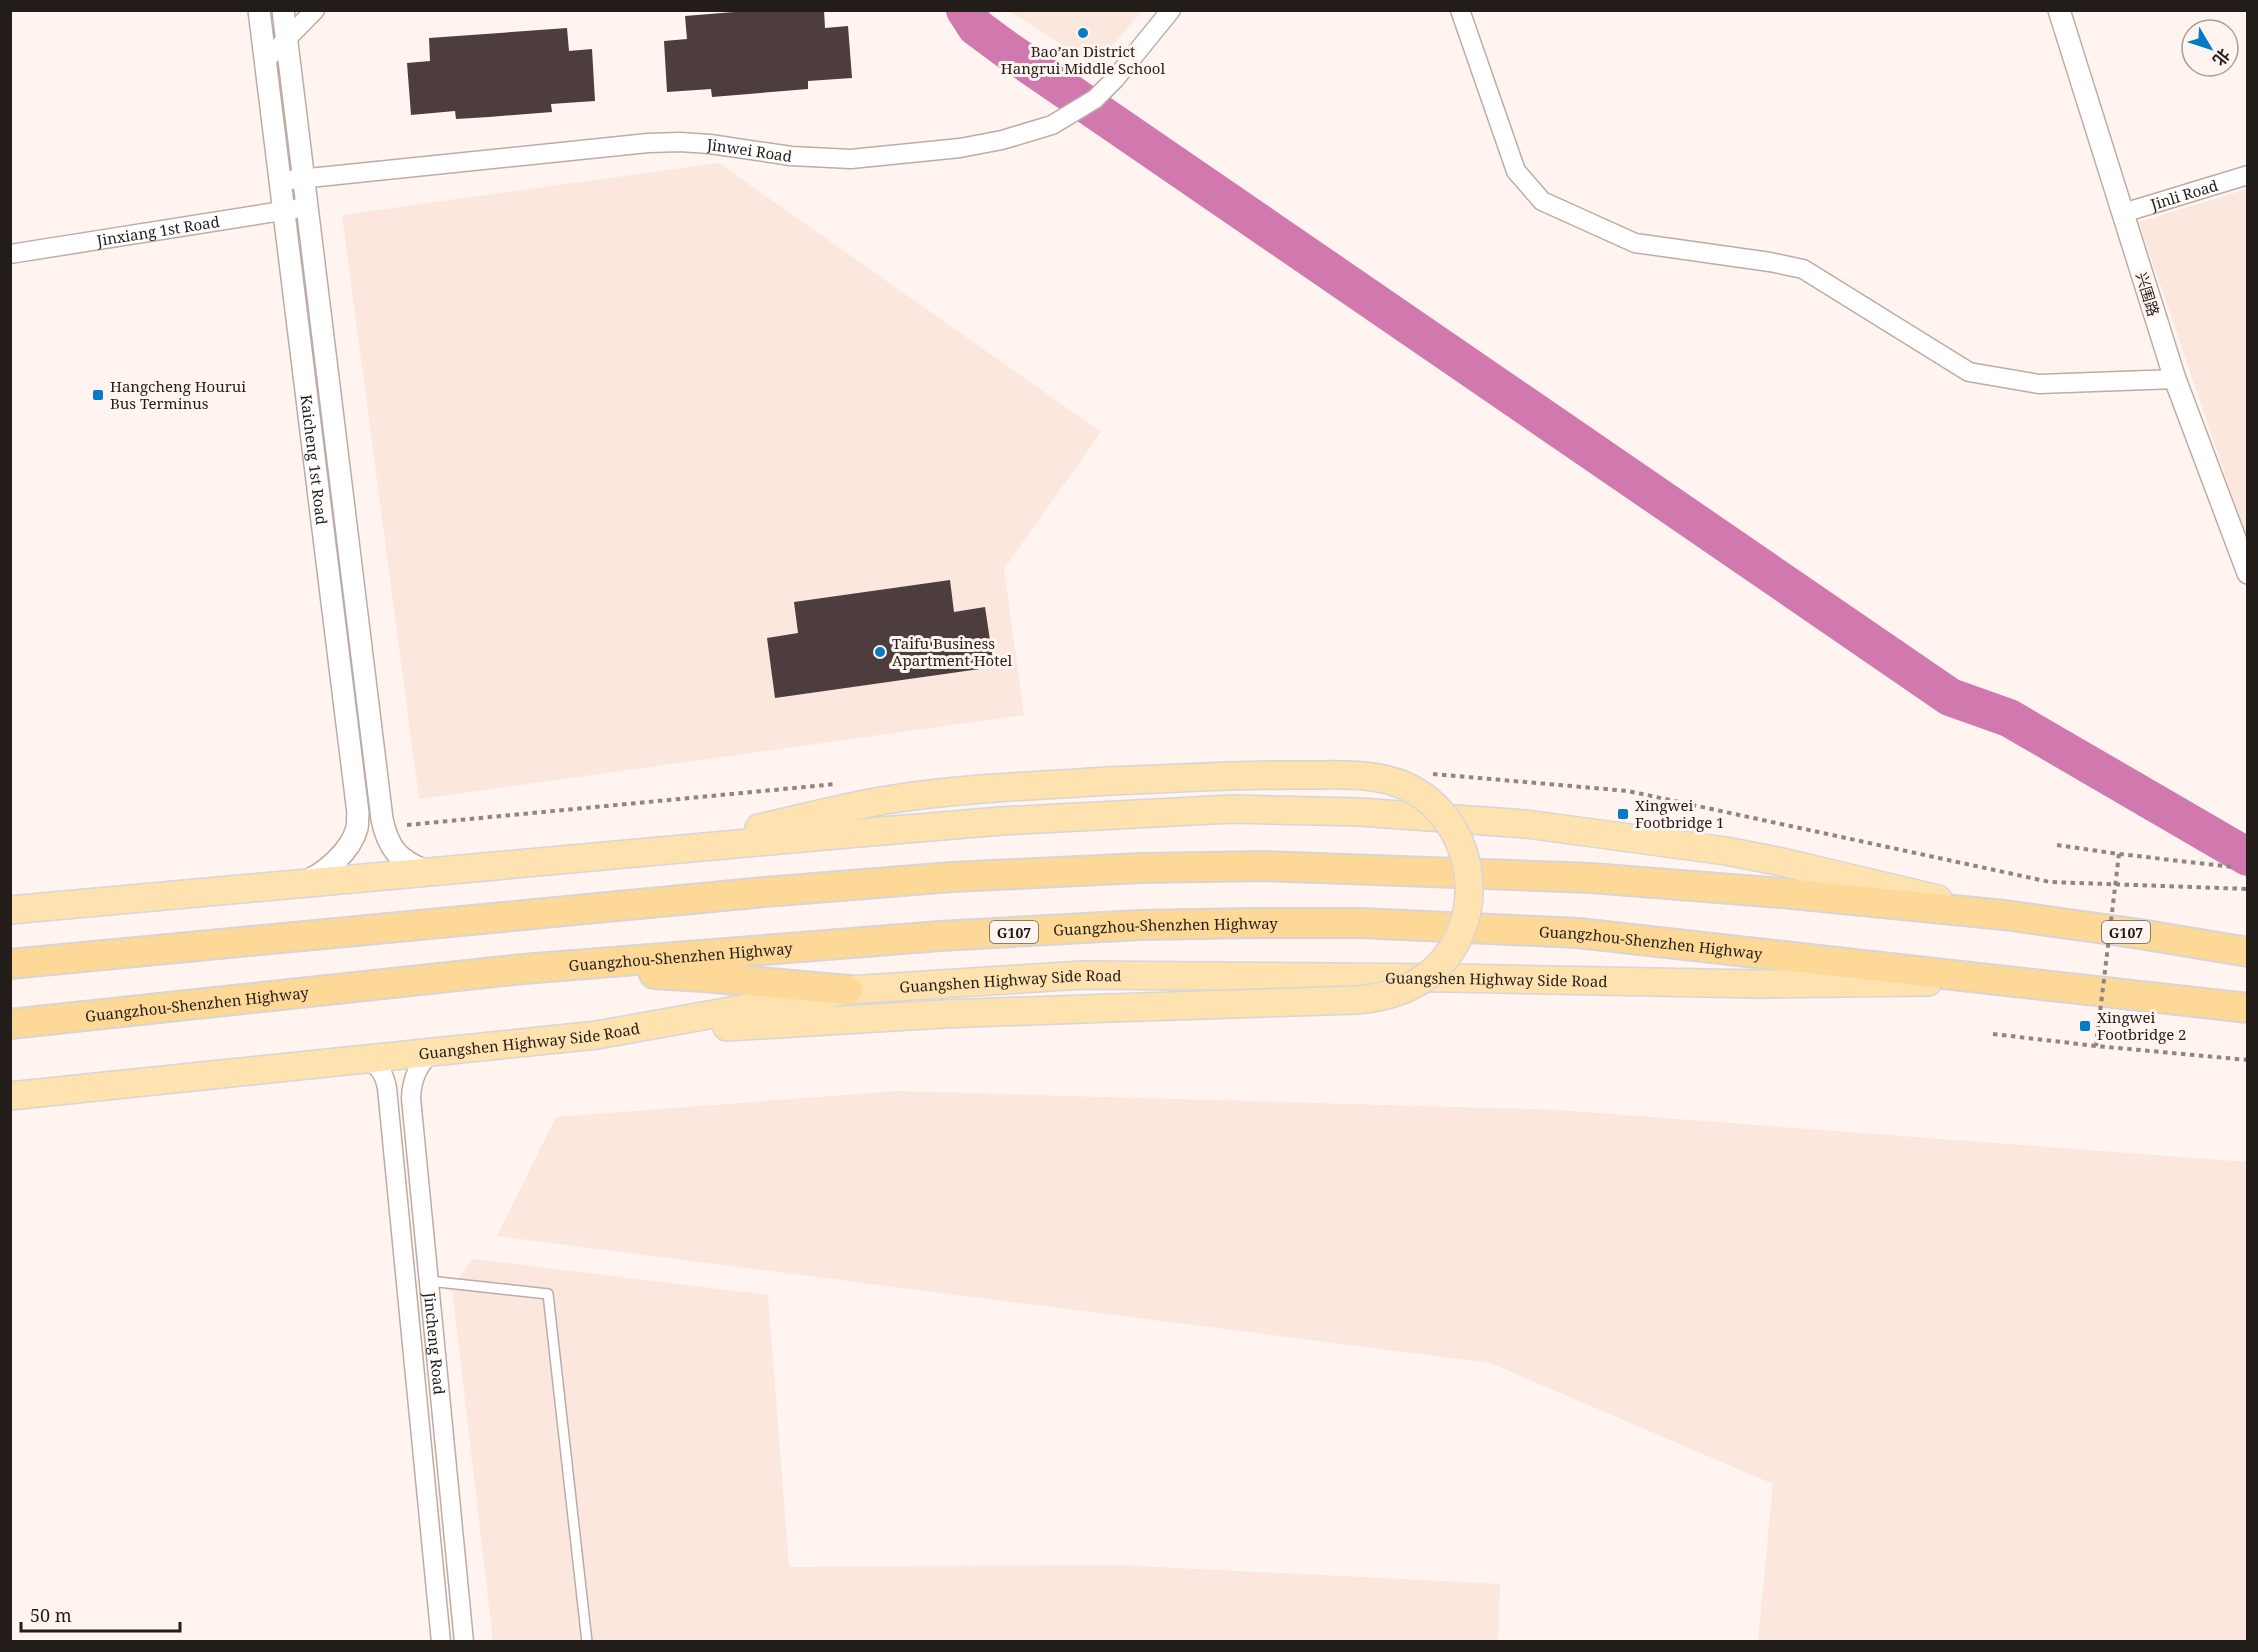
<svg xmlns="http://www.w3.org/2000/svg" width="2258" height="1652" viewBox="0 0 2258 1652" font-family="'Noto Serif','Noto Sans SC',serif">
	<rect width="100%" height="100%" fill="#fff4ef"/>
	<path fill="#fbe7dd" d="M 1009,11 L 1142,11 L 1095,66 Z
		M 719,163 L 1101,432 L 1004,569 L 1024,715 L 419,799 L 342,215 Z
		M 2247,189 L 2248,189 L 2247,539 L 2139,222 Z
		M 898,1091 L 1557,1110 L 2247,1162 L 2247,1641 L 1758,1641 L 1773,1484 L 1490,1363 L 497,1236 L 556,1117 Z
		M 473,1259 L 768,1295 L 789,1567 L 1117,1565 L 1500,1584 L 1498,1641 L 493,1641 L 452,1288 Z"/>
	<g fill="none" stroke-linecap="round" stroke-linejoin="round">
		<path stroke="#d179af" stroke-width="38" d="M 965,10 L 976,27 L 1003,47 L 1950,697 L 2009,718 L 2248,857"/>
	</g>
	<path fill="#4d3d3e" d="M 758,10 L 824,10 L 825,28 L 848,26 L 852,78 L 808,81 L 808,89 L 712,97 L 711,89 L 667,92 L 664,41 L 687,39 L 685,16 Z
		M 567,28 L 569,51 L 592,49 L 595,101 L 551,104 L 552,112 L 489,117 L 456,119 L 455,111 L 411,115 L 407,63 L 430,61 L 429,38 Z
		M 950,580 L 954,612 L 985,607 L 994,667 L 775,698 L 767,638 L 798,633 L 794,602 Z"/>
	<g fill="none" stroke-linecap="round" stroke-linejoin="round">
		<g stroke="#bcaca4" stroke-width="12">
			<path id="service" d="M 429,1281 L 548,1294 L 587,1642"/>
		</g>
		<g stroke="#bcaca4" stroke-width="21">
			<g id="minor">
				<path d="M 1460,10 L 1516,171 L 1542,201 L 1635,243 L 1770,262 L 1803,269 L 1969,372 L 2039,384 L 2175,379"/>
				<path d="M 265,61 L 315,10"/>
				<path id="s1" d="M 280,181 L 648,143 L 680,142 L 710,144 L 791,156 L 851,159 L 960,148 L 1002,140 L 1052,125 L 1095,99 L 1115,79 L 1171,10"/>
				<path id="s2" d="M 2123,213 L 2248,175"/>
				<path id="s3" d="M 10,254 L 307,207"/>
				<path id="s4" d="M 431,1052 C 418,1066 412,1078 411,1098 L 464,1642"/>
				<path d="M 364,1058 C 378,1065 384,1072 387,1088 L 441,1642"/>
			</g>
		</g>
		<g stroke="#bcaca4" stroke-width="24">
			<g id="tertiary">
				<path id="s5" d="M 259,10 L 358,813 C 357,818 358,824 357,828 C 351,851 324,875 303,882"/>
				<path d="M 283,10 L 382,819 C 388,848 398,860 426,871"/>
				<path d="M 2059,10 L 2175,379 L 2248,573"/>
			</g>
		</g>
		<g stroke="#d7d6d6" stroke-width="30">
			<g id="primary">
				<path d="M 759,828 C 804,818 847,806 893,799 C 964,788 1036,786 1107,781"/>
				<path d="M 10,910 L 847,834 L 1001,821 L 1232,809 L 1360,812 L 1526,824 L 1726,851 L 1782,862 L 1938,899"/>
				<path d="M 727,1027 L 943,1014 L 1111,1008"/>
				<path id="s6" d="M 10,1096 L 597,1035 L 848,990 L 1082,975 L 1452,978 L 1757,984 L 1928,982"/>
			</g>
		</g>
		<g stroke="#d7d6d6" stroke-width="32">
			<g id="trunk">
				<path d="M 10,964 L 765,892 L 952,877 L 1141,868 L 1265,866 L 1591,878 L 1782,893 L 2004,915 L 2140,934 L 2248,952"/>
				<path d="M 654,974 L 704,977 L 848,990"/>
				<path id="s7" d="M 10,1024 L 523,969 L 940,936 L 1140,925 L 1254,923 L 1360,923 L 1578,933 L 2248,1008"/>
			</g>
		</g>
		<path stroke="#8e8682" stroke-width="4" stroke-dasharray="4.5 4.5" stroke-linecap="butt" d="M 1433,774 L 1628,791 L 2050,882 L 2248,889
			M 407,825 L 836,784
			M 2057,845 L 2119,854 L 2233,867
			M 1993,1034 L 2096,1046 L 2248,1060"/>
		<use href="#service" stroke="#fff" stroke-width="9"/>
		<use href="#minor" stroke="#fff" stroke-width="18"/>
		<use href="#tertiary" stroke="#fff" stroke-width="21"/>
		<use href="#primary" stroke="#fee2b0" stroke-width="27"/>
		<use href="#trunk" stroke="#fed896" stroke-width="28"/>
		<g stroke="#d7d6d6" stroke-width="30" stroke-linecap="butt">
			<path id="primary-bridge" d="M 1107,781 C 1174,779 1241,774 1308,775 C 1337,775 1370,773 1398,783 C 1477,812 1495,924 1427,976 C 1406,992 1382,998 1356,1000 L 1111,1008"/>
		</g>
		<path stroke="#8e8682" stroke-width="4" stroke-dasharray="4.5 4.5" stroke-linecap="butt" d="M 2096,1046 L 2119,854"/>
		<use href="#primary-bridge" stroke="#fee2b0" stroke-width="27"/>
	</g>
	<g fill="#047bc4" stroke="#fff4ef" stroke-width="2">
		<circle cx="1083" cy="33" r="6"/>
		<rect x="92" y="389" width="12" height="12" rx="3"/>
		<circle cx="880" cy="652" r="6"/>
		<rect x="1617" y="808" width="12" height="12" rx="3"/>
		<rect x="2079" y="1020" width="12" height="12" rx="3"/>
	</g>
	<g text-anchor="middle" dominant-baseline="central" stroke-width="6" stroke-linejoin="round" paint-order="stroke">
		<g fill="#fff4ef" stroke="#655e5a" stroke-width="1.5">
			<rect x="990" y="921" width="48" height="22" rx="4.5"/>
			<rect x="2102" y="921" width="48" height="22" rx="4.5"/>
		</g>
		<g font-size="14" font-weight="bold" fill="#231d1a">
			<text x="1014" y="932">G107</text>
			<text x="2126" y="932">G107</text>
		</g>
		<g font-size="15" fill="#231d1a" stroke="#fff4ef" text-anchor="start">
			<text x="1083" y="51" text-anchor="middle">Bao’an District<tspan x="1083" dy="17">Hangrui Middle School</tspan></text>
			<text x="110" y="386">Hangcheng Hourui<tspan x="110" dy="17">Bus Terminus</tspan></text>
			<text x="892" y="643">Taifu Business<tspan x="892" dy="17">Apartment Hotel</tspan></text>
			<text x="1635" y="805">Xingwei<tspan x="1635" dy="17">Footbridge 1</tspan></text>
			<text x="2097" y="1017">Xingwei<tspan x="2097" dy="17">Footbridge 2</tspan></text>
		</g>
		<g font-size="15" fill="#231d1a" stroke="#fff4ef">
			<text stroke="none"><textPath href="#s1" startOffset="472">Jinwei Road</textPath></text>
			<text stroke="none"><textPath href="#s2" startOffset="64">Jinli Road</textPath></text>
			<text stroke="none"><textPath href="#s3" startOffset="150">Jinxiang 1st Road</textPath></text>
			<text transform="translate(2148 294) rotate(73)">兴围路</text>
			<text stroke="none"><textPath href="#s5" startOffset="453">Kaicheng 1st Road</textPath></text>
			<text stroke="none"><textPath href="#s7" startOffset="1160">Guangzhou-Shenzhen Highway</textPath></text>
			<text stroke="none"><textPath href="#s7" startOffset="1646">Guangzhou-Shenzhen Highway</textPath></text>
			<text stroke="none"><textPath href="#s7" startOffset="674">Guangzhou-Shenzhen Highway</textPath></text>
			<text stroke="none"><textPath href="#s6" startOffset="1494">Guangshen Highway Side Road</textPath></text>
			<text stroke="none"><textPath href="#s6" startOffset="1008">Guangshen Highway Side Road</textPath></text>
			<text stroke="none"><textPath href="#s7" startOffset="188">Guangzhou-Shenzhen Highway</textPath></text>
			<text stroke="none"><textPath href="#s6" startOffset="522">Guangshen Highway Side Road</textPath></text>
			<text stroke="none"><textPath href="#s4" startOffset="298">Jincheng Road</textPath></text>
		</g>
	</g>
	<rect width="2258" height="1652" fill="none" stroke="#231d1a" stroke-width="24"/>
	<g transform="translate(2210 48) rotate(129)"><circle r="28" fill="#fff4ef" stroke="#a79e9a" stroke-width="1.5"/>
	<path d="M0-4.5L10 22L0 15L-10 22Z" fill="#047bc4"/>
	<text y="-9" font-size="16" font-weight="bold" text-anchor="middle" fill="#231d1a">北</text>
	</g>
	<path d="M21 1622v9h159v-9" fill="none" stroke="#231d1a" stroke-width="3"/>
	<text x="30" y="1622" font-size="18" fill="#231d1a" stroke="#fff4ef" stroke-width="4.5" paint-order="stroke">50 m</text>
</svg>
